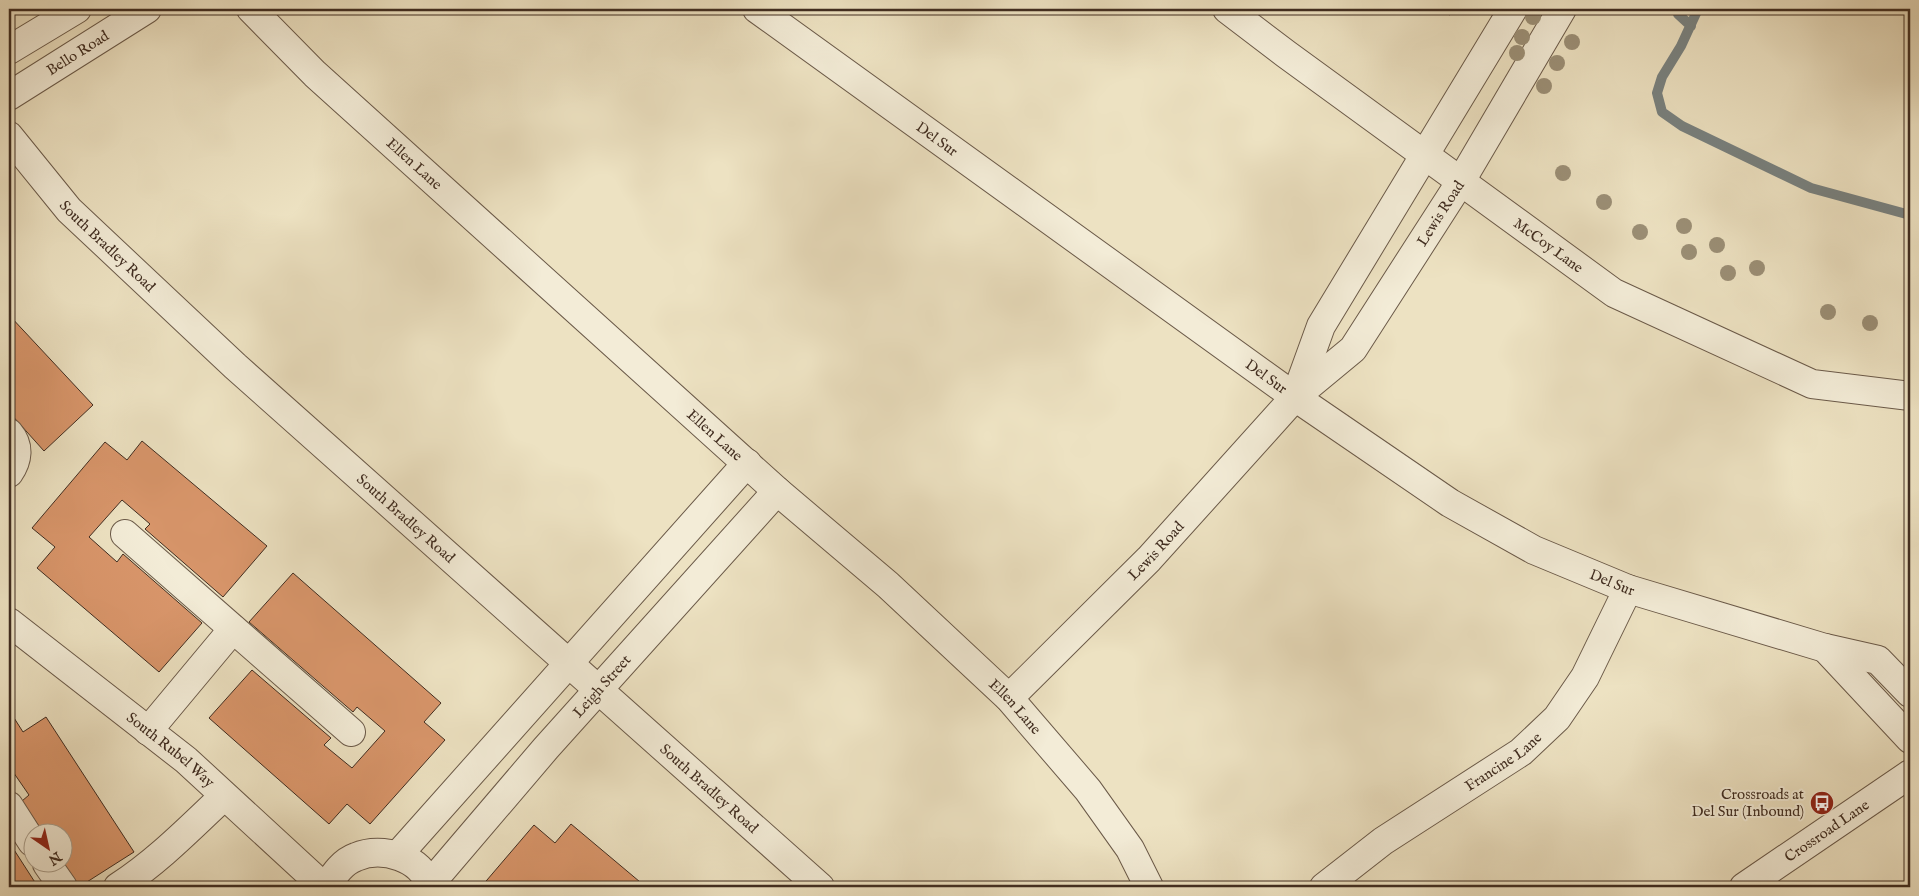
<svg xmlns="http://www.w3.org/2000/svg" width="1919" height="896" viewBox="0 0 1919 896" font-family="'IM FELL English',serif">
	<rect width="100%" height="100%" fill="#ede2c2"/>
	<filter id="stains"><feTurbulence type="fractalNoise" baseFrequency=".004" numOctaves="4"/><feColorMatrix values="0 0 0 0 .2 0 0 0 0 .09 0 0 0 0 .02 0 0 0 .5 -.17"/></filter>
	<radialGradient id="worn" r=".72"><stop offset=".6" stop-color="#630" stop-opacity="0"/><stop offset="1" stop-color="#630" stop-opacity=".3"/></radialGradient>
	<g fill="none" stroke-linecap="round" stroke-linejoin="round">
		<path stroke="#798280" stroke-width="10" d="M 1698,9 L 1681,46 L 1662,77 L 1657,93 L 1662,112 L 1682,126 L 1811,188 L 1910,215
			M 1678,14 L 1691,26"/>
	</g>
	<path fill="#d9966b" stroke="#402d21" d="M 1440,9 L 1453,9 L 1450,15 Z
		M 9,315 L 93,405 L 44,451 L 9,412 Z
		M 142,441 L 267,546 L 223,597 L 145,529 L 150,524 L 122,500 L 89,537 L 117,562 L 123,554 L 202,623 L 159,672 L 37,568 L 55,547 L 32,528 L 105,442 L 127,460 Z
		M 293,573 L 441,703 L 424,722 L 445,740 L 370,824 L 347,804 L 329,824 L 209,718 L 252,670 L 331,738 L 324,745 L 352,768 L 385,731 L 357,707 L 353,712 L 249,622 Z
		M 9,710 L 23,732 L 46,717 L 134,852 L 79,887 L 62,862 L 62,834 L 44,834 L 22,801 L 29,795 L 9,766 Z
		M 571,824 L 646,887 L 556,887 L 552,883 L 548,887 L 481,887 L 534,825 L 555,843 Z
		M 9,842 L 38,887 L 9,887 Z"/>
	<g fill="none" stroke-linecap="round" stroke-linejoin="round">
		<g stroke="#6b5a49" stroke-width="30">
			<g id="minor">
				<path id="s1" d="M 251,9 L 315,74 L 777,491 L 888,585 L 1009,698 L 1088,790 L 1130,849 L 1149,887"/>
				<path id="s2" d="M 757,9 L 1295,397 L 1450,503 L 1534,550 L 1628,589 L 1825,648 L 1878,660 L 1910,693"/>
				<path id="s3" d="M 1227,9 L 1286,54 L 1614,293 L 1812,384 L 1910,396"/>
				<path d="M 9,50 L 77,9"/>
				<path id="s4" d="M 9,96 L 147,9"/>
				<path id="s5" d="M 9,136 L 69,210 L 235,366 L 820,887"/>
				<path d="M 1296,395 L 1321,326 L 1513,9"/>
				<path d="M 9,433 C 20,446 18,460 9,473"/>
				<path d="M 125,534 L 351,732"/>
				<path id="s6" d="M 9,622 L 186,760 L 324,887"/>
				<path d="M 1825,648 L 1910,739"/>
				<path id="s7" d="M 1009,698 L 1149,559 L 1295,397 L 1353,349 L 1461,181 L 1562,9"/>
				<path d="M 148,731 L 233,629"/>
				<path d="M 9,806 L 32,842"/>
				<path d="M 398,855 L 747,463"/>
				<path d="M 47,864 L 63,887"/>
				<path id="s8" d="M 430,884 L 546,748 L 777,491"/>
				<path d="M 118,887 C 157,862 190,828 224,796"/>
				<path d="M 326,887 C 334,875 342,862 356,857 C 382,846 422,857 430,887"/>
				<path id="s9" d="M 1324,887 L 1383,841 L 1521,752 L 1557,718 L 1585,677 L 1628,589"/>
				<path id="s10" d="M 1744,887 L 1910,774"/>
			</g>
		</g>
		<use href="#minor" stroke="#f3ecd7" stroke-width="28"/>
	</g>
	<g fill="#9b8f76">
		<circle cx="1533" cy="17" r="8"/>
		<circle cx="1522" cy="37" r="8"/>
		<circle cx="1572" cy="42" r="8"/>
		<circle cx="1517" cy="53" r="8"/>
		<circle cx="1557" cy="63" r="8"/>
		<circle cx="1544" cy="86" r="8"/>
		<circle cx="1563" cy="173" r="8"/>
		<circle cx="1604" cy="202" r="8"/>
		<circle cx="1684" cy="226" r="8"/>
		<circle cx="1640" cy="232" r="8"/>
		<circle cx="1717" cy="245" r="8"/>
		<circle cx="1689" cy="252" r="8"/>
		<circle cx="1757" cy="268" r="8"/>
		<circle cx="1728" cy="273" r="8"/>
		<circle cx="1828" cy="312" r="8"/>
		<circle cx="1870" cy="323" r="8"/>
	</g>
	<defs>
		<g id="bus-disc" transform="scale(1.25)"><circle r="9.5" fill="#8f2418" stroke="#f3ecd7"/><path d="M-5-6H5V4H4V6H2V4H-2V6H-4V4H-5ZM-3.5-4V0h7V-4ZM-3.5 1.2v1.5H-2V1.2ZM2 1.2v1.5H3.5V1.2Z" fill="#fff"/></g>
	</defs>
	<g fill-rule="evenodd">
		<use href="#bus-disc" x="1822" y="803"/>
	</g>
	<g text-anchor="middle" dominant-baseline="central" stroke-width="4" stroke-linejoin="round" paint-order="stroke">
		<g font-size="15" fill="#402d21" stroke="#f3ecd7">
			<text stroke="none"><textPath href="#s4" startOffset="81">Bello Road</textPath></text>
			<text stroke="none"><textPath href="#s2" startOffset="222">Del Sur</textPath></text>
			<text stroke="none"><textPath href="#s1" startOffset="225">Ellen Lane</textPath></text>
			<text stroke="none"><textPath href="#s7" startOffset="652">Lewis Road</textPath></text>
			<text stroke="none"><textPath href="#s3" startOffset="399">McCoy Lane</textPath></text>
			<text stroke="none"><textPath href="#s5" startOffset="148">South Bradley Road</textPath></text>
			<text stroke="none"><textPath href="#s2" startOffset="628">Del Sur</textPath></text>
			<text stroke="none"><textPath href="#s1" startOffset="630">Ellen Lane</textPath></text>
			<text stroke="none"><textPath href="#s5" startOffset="552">South Bradley Road</textPath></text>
			<text stroke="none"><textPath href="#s7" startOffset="208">Lewis Road</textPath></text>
			<text stroke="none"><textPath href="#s2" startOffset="1032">Del Sur</textPath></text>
			<text stroke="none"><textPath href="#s8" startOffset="262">Leigh Street</textPath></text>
			<text stroke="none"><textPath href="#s1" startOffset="1035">Ellen Lane</textPath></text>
			<text stroke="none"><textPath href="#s6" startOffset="206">South Rubel Way</textPath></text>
			<text stroke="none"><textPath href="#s9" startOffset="219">Francine Lane</textPath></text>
			<text stroke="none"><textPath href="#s5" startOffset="958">South Bradley Road</textPath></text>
			<text stroke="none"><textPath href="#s10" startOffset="100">Crossroad Lane</textPath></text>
		</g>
		<g font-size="15" fill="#402d21" stroke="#f3ecd7" text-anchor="end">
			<text x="1804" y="794">Crossroads at<tspan x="1804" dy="17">Del Sur (Inbound)</tspan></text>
		</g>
	</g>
	<rect width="1919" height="896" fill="none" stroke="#ede2c2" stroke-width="30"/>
	<rect x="10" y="10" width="1899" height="876" fill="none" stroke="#402d21" stroke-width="2.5"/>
	<rect x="15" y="15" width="1889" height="866" fill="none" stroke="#402d21"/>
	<g transform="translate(48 848) rotate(146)"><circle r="24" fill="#f3ecd7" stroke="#aba08e"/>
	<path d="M0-4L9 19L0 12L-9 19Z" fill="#8f2418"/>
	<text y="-8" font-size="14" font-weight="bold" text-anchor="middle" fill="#402d21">N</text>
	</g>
	<rect width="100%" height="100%" filter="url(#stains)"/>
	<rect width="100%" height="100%" fill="url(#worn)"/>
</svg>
